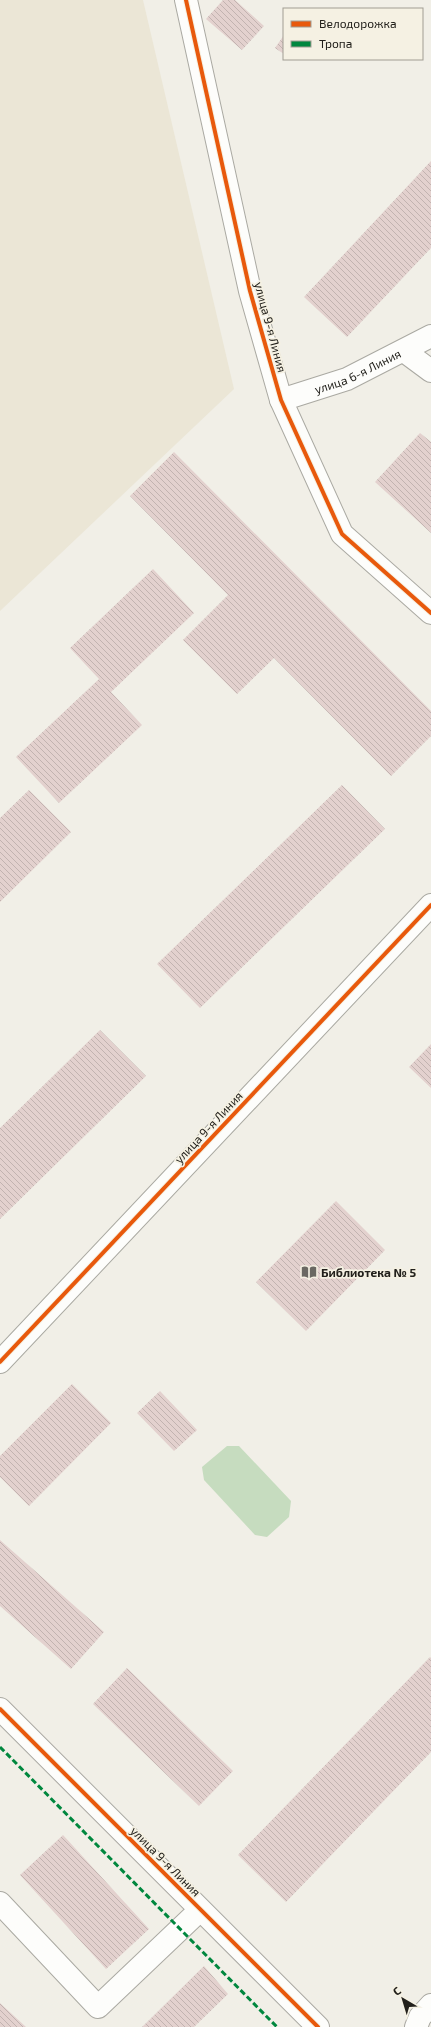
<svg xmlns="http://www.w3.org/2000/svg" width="431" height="2027" viewBox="0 0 431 2027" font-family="'Exo 2',sans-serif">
	<defs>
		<pattern id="building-back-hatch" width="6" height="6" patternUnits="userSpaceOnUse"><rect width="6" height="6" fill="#e3d1ce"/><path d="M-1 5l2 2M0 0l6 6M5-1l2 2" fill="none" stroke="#c2b3b0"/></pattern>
	</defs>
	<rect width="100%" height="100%" fill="#f1efe7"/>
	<path fill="#ebe6d6" d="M 0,0 L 143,0 L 234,389 L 0,611 Z"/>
	<path fill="#c6dcbf" d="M 227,1446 L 239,1446 L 291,1501 L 289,1517 L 267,1537 L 255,1535 L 204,1480 L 202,1467 Z"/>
	<path fill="url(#building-back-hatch)" d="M 223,0 L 235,0 L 264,26 L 242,50 L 206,19 Z
		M 284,35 L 284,54 L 275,48 Z
		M 431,161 L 431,248 L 347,337 L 304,297 Z
		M 420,433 L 431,442 L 431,533 L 375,482 Z
		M 174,452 L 431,711 L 431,736 L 391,776 L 274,658 L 237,694 L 183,640 L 228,595 L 130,496 Z
		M 153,569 L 194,613 L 111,692 L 142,725 L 59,803 L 16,757 L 99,679 L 70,648 Z
		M 342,785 L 385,829 L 200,1008 L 157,964 Z
		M 29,790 L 71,832 L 0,902 L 0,818 Z
		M 100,1030 L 146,1076 L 0,1219 L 0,1128 Z
		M 431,1044 L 431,1088 L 409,1067 Z
		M 336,1201 L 385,1250 L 306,1331 L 256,1282 Z
		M 72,1384 L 111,1423 L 29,1506 L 0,1477 L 0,1456 Z
		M 160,1391 L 197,1430 L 174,1451 L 137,1413 Z
		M 0,1540 L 104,1632 L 71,1669 L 0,1606 Z
		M 430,1657 L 431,1658 L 431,1752 L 286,1902 L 238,1855 Z
		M 127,1668 L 233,1771 L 199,1806 L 93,1704 Z
		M 63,1835 L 149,1929 L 106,1969 L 20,1875 Z
		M 204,1966 L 228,1994 L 194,2027 L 142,2027 Z
		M 0,2003 L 26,2027 L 0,2027 Z"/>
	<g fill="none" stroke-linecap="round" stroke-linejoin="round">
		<g stroke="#aaa9a2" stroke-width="24">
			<g id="minor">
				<path d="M 186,0 L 250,291 L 281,400 L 342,534 L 431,613"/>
				<path d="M 404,351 L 431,371"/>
				<path id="s1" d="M 281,400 L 347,379 L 431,336"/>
				<path d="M 0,1362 L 431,905"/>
				<path d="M 0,1709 L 318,2027"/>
				<path d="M 0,1903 L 98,2007 L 200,1910"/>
				<path d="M 416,2027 L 420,2017 L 431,2005"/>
			</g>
		</g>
		<use href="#minor" stroke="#fdfdfb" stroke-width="22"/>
		<path stroke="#00873e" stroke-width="3" stroke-dasharray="6 3" stroke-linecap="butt" d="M 0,1747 L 277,2027"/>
		<g stroke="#f5f1e3" stroke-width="6">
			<path id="cycleway" d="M 186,0 L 250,291 L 281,400 L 342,534 L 431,613
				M 0,1362 L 431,905
				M 0,1709 L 318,2027"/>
		</g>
		<use href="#cycleway" stroke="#e8590c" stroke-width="4"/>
	</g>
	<defs>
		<g id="library-bare" transform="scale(1.2)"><path d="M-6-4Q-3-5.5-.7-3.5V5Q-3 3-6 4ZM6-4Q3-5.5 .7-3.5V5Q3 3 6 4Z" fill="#6a6862" stroke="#f5f1e3" stroke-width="2.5" paint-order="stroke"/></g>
	</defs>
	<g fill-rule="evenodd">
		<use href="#library-bare" x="309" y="1272"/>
	</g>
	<g text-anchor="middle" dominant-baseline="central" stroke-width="3.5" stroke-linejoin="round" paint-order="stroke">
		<g font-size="12" fill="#22201b" stroke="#f5f1e3">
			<text transform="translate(271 327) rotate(75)">улица 9-я Линия</text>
			<text stroke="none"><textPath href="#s1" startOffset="82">улица 6-я Линия</textPath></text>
			<text transform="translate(208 1127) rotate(-47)">улица 9-я Линия</text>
			<text transform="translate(166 1861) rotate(45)">улица 9-я Линия</text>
		</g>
		<g font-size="12" font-weight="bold" fill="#22201b" stroke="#f5f1e3" text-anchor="start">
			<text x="321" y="1272">Библиотека № 5</text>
		</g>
	</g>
	<rect x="283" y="8" width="140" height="52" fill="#f5f1e3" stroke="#a19d93"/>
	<rect x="291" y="21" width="20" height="6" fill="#e8590c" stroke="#a19d93"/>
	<text x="319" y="28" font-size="12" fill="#22201b">Велодорожка</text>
	<rect x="291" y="41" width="20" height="6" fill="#00873e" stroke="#a19d93"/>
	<text x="319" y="48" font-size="12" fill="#22201b">Тропа</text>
	<g transform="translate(403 1999) rotate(322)" stroke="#f5f1e3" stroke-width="3" paint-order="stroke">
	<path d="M0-3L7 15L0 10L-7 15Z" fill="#22201b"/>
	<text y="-6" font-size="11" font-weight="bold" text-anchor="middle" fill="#22201b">С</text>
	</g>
</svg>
